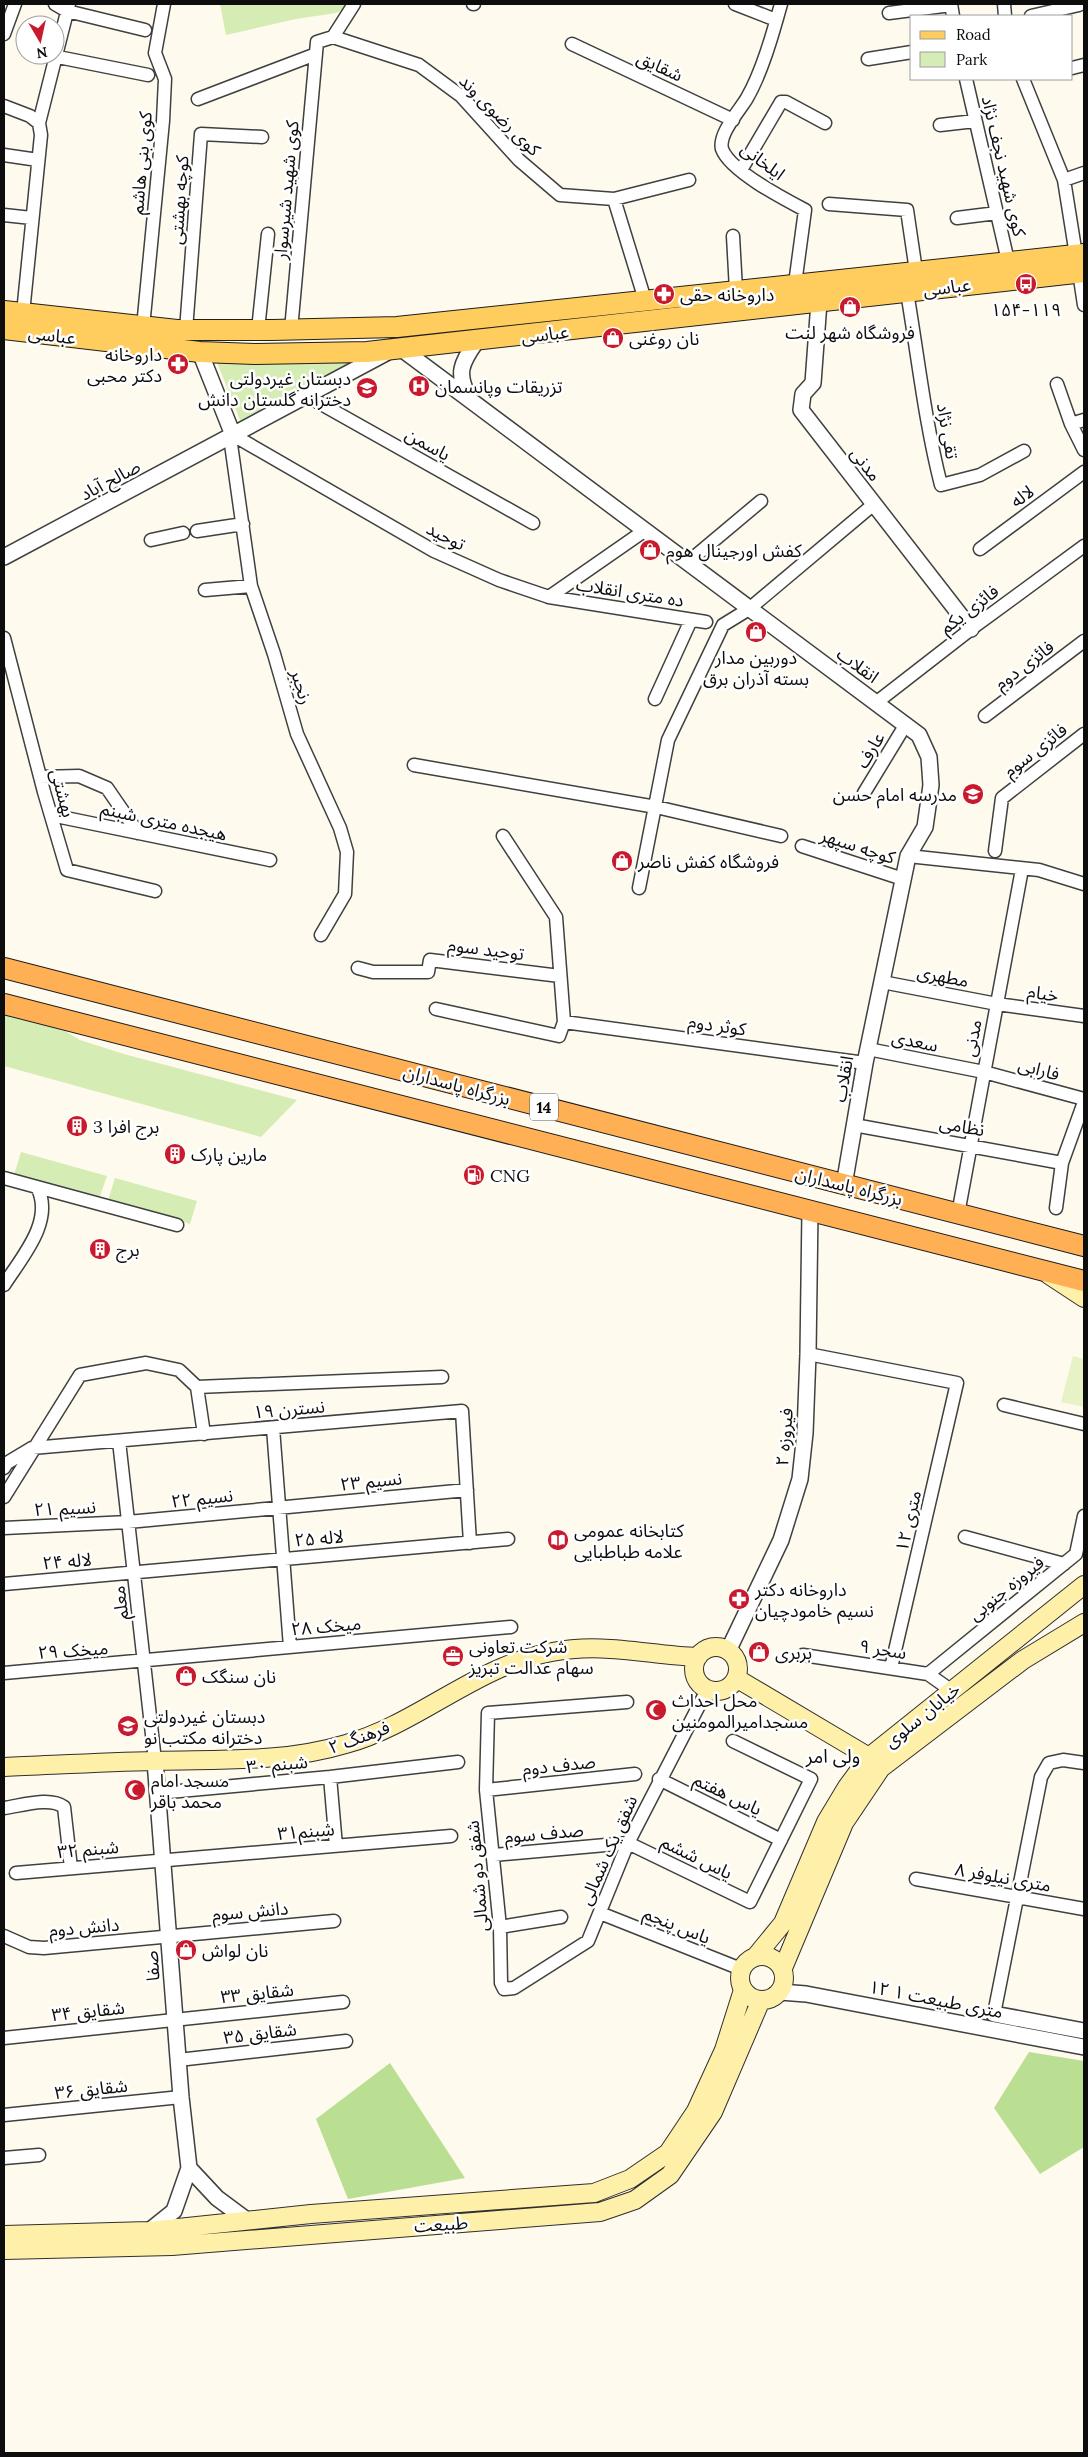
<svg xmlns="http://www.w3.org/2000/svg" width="1088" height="2457" viewBox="0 0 1088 2457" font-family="Lora,'Noto Sans Arabic',serif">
	<rect width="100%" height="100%" fill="#fffaee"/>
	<path fill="#d5edb4" d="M 220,4 L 352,4 L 350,7 L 336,13 L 296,19 L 226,35 Z
		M 216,360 L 355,361 L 242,425 Z
		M 4,1014 L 65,1031 L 80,1040 L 124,1054 L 297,1100 L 261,1137 L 4,1066 Z
		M 21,1152 L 107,1176 L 99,1199 L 14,1175 Z
		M 115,1178 L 197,1201 L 190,1224 L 108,1200 Z"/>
	<path fill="#badf92" d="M 1029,2052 L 1084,2061 L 1084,2147 L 1040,2174 L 994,2108 Z
		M 390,2063 L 465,2178 L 348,2199 L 316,2119 Z"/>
	<path fill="#e7f3c6" d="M 1073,1356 L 1084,1359 L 1084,1407 L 1061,1402 Z"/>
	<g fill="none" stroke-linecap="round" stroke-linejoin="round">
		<g stroke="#404040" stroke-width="15">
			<path id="minor" d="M 55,4 L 67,11 L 145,30
				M 473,4 L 474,4
				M 735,4 L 776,20
				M 781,4 C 773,33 762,72 747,98 C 740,110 718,134 722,149 C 730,171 784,199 805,210 L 795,284
				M 951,4 L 953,16
				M 1004,4 L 1005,16
				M 889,13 L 951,5
				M 1031,16 L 1079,5
				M 4,34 L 15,4
				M 333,37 L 419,65 L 461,96 L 519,160 L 560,195 L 614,199 L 689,180
				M 333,37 L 354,4
				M 572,44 L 733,120
				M 48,55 L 148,75
				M 868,59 L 912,52
				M 1072,68 L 1084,65
				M 966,79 L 1008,261
				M 1023,79 L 1064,180 L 1076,255
				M 198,99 L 316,54
				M 4,106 L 30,116 L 39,123
				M 940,125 L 975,121
				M 4,155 L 38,160
				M 741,170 L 781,102 L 786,102 L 825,123
				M 1064,180 L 1084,173
				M 614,199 L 645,300
				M 829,204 L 907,210 L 916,271
				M 4,215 L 32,218
				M 957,218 L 997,213
				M 733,236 L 736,290
				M 1079,272 L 1084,305
				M 907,292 C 918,357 925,422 941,485 L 980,475 L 1024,451
				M 23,313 L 41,135 L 39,123 L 69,4
				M 143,327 L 163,121 L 165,79 L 155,53 L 164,4
				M 186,330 L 201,134 L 262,137
				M 258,330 L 268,234
				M 291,330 L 317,42 L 333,37
				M 1057,384 L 1071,424 L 1084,450
				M 307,396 L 533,523
				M 1071,424 L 1084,420
				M 233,435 L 434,551 L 499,580 L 549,597 L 644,531
				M 230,437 L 251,586 L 274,654 L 297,734 L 340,828 L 347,852 L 345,894 L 321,935
				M 197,531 L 243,524
				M 151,540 L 183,533
				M 980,549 L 1084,472
				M 687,563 L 761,501
				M 205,590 L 251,586
				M 549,597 L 706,622
				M 4,638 L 44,792 L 67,870 L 155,891
				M 655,699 L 691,620
				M 877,702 L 971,629 L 1084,546
				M 985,716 L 1084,641
				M 414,765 L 656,807 L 781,836
				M 40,777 L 79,776 L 107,788 L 138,833
				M 864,793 L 906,724
				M 51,815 L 270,860
				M 802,846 L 903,879
				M 995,851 L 1002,798 L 1084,734
				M 908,856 L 1039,870 L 1084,884
				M 639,888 L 668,740 L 723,625 L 749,609 L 874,504
				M 358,968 L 373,972 L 428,972 L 430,960 L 560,976
				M 882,982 L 997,1004 L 1084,1016
				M 436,1009 L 559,1036 L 564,1022 L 556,917 L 503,836
				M 564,1022 L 865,1063
				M 868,1049 L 984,1072 L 1084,1099
				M 854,1125 L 1062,1163
				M 4,1178 L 37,1187 C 55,1221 21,1258 4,1285
				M 37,1187 L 177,1225
				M 1056,1208 L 1062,1163 L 1084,1102
				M 958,1214 L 1022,869
				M 808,1354 L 957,1383 L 891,1668
				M 197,1387 L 442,1377
				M 1004,1405 L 1084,1424
				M 273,1428 L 290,1647
				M 119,1441 L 155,1761
				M 4,1468 L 7,1463 L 32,1448 L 462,1411 L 470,1543
				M 4,1497 L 80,1375 L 146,1363 L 179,1370 L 197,1387 L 204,1434
				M 4,1528 L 128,1522 L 467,1490
				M 965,1537 L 1064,1564
				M 4,1584 L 508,1539
				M 803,1655 L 928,1674 L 952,1691
				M 4,1673 L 511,1627
				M 928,1674 L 1076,1554 L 1084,1516
				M 627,1702 L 488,1713 L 486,1790 L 500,1927 L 501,1983 L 504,1989 L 514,1988 L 588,1941 L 628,1843 L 708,1688
				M 330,1777 L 336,1846
				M 659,1779 L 781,1840
				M 486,1790 L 635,1774
				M 158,1793 L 330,1777 L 458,1762
				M 4,1808 C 20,1806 50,1796 64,1807 L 71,1868
				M 494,1855 L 628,1843 L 750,1902 L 811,1779 L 733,1741
				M 16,1873 L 451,1836
				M 916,1879 L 1084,1909
				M 600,1913 L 741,1969
				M 500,1927 L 561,1917
				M 4,1936 L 29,1947 L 44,1948 L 334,1921
				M 994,2014 L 1041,1777 L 1049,1763 L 1063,1760 L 1084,1763
				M 4,2038 L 343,2002
				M 178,2060 L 346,2041
				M 4,2115 L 181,2097
				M 4,2158 L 39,2155"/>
		</g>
		<g stroke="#404040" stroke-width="18">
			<path id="tertiary" d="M 819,302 L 813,383 L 803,394 L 801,410 L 971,629
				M 403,350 L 919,735 L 929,757 L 931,785 L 925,827 L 908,856 L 865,1063 L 844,1185
				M 200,352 L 233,435
				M 469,397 C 456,374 461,363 476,342
				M 4,557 L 386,353
				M 728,1651 L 781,1540 L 800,1479 L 805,1433 L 808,1354 L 810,1211
				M 780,1992 L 806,1994 L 1084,2047
				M 994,2014 L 1084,2031
				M 189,2168 L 217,2198 L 248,2221
				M 149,2231 L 174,2211 L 189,2168 L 181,2097 L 155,1761"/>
		</g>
		<g stroke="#2f2f2f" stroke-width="20">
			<path id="secondary" d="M 1049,1275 L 1084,1298
				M694 1669a22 22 0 1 1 44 0a22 22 0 1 1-44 0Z
				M 736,1678 L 869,1757 L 878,1765
				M 4,1767 C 54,1765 104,1762 155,1761 C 219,1759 283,1763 346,1744 C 418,1724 477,1665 552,1652 C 603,1642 647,1655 698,1657
				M740 1978a22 22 0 1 1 44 0a22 22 0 1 1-44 0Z
				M 756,1956 L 783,1923 L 826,1822 L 847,1787 L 869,1757 L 1084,1585
				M 783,1968 L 844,1823 L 881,1768 L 1023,1660 L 1084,1623
				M 4,2235 L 149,2231 L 311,2214 L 594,2193 L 630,2179 L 668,2153 L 696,2111 L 724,2050 L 743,1990
				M 4,2250 L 172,2246 L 600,2212 L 635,2200 L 670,2175 L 713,2112 L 761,2000"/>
		</g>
		<g stroke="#1e1e1e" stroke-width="22">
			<path id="primary" d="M 4,311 L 177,330 L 272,330 L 397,327 L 1084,254
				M 4,329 L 200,352 L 255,354 L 367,352 L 1084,272"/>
		</g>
		<g stroke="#1e1e1e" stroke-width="22">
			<path id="trunk" d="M 4,968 L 1084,1246
				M 4,1004 L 1084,1281"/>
		</g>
		<use href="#minor" stroke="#fff" stroke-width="12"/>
		<use href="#tertiary" stroke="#fff" stroke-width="15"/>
		<use href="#secondary" stroke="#fff0a9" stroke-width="18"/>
		<use href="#primary" stroke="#ffcd5e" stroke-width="20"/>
		<use href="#trunk" stroke="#ffb055" stroke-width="20"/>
	</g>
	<defs>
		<g id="bus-disc" transform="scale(1.125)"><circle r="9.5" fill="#c9192d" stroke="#fff"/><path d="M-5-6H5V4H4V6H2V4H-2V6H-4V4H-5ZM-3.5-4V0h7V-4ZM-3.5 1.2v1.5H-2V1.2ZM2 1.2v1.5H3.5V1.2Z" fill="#fff"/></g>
		<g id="pharmacy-disc" transform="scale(1.125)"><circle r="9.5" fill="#c9192d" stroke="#fff"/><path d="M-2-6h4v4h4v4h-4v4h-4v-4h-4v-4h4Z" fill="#fff"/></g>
		<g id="shop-disc" transform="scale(1.125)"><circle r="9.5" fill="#c9192d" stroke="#fff"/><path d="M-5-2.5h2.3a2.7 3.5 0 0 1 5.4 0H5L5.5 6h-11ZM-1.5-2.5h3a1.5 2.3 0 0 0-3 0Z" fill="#fff"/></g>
		<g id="hospital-disc" transform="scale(1.125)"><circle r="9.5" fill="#c9192d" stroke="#fff"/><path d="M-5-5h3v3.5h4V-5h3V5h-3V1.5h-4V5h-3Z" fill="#fff"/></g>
		<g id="school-disc" transform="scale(1.125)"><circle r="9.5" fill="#c9192d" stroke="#fff"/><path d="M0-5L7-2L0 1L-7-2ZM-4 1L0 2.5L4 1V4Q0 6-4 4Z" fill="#fff"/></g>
		<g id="building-disc" transform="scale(1.125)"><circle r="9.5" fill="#c9192d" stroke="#fff"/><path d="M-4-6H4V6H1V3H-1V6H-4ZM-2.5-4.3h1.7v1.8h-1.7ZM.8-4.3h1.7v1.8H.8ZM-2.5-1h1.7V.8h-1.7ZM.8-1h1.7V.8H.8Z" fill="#fff"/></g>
		<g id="fuel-disc" transform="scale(1.125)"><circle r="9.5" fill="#c9192d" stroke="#fff"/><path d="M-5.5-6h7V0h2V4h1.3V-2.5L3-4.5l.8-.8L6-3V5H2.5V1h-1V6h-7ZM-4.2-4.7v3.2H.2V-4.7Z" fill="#fff"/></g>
		<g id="library-disc" transform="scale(1.125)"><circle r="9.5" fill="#c9192d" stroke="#fff"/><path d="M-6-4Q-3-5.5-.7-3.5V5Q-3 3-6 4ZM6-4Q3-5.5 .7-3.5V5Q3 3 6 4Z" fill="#fff"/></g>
		<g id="office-disc" transform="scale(1.125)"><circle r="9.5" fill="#c9192d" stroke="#fff"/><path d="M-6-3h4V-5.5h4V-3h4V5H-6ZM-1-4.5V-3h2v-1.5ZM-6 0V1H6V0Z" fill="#fff"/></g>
		<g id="mosque-disc" transform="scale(1.125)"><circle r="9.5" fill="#c9192d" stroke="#fff"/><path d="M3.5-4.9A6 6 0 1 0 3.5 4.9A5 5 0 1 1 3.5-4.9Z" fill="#fff"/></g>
	</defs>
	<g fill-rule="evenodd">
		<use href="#bus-disc" x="1026" y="284"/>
		<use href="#pharmacy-disc" x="664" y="294"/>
		<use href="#shop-disc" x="850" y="307"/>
		<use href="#shop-disc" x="613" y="338"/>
		<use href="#pharmacy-disc" x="178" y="364"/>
		<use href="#hospital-disc" x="419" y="386"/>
		<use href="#school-disc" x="367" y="388"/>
		<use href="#shop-disc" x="650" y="550"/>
		<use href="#shop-disc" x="756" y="632"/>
		<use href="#school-disc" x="973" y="794"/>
		<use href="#shop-disc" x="622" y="861"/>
		<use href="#building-disc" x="77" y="1126"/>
		<use href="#building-disc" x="175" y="1154"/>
		<use href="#fuel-disc" x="474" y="1175"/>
		<use href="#building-disc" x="100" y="1249"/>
		<use href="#library-disc" x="558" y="1540"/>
		<use href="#pharmacy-disc" x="739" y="1599"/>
		<use href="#shop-disc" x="759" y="1652"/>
		<use href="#office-disc" x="453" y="1656"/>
		<use href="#shop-disc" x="186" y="1676"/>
		<use href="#mosque-disc" x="656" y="1710"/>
		<use href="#school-disc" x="128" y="1726"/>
		<use href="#mosque-disc" x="135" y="1790"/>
		<use href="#shop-disc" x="186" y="1950"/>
	</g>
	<g text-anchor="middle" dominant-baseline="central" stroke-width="5" stroke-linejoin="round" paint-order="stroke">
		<rect fill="#fff" stroke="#565656" stroke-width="1" x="530" y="1093.5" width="28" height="27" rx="4"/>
		<g font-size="16" font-weight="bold" fill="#0d0d0d">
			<text x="544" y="1107">14</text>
		</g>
		<g font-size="18" fill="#0d0d0d" stroke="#fff">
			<text transform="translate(660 66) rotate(25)">شقایق</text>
			<text transform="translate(500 115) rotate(45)">کوی رضوی وند</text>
			<text transform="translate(763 161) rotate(37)">ایلخانی</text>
			<text transform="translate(141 163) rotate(-85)">کوی بنی هاشم</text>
			<text transform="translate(1004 166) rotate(77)">کوی شهید نجف نژاد</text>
			<text transform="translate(286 190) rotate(-85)">کوی شهید شیرسوار</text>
			<text transform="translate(179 200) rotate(-86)">کوچه بهشتی</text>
			<text transform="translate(947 287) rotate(-7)">عباسى</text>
			<text transform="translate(545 334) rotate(-7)">عباسى</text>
			<text transform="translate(52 335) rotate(7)">عباسى</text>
			<text transform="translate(948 431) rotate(80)">تقی نژاد</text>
			<text transform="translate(428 444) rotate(29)">یاسمن</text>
			<text transform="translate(866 464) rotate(52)">مدنی</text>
			<text transform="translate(110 480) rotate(-28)">صالح آباد</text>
			<text transform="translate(1022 496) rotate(-36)">لاله</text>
			<text transform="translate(446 536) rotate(27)">توحید</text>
			<text transform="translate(630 592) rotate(9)">ده متری انقلاب</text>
			<text transform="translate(969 609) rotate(-37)">فائزی یکم</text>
			<text transform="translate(858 665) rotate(36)">انقلاب</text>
			<text transform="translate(1024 665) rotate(-37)">فائزی دوم</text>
			<text transform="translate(302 687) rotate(74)">رنجبر</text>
			<text transform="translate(870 750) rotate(-59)">عارف</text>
			<text transform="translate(1035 750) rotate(-38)">فائزی سوم</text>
			<text transform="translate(63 793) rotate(75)">بهشتی</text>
			<text transform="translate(164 821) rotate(12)">هیجده متری شبنم</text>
			<text transform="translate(858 846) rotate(18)">کوچه سپهر</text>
			<text transform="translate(486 949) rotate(7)">توحید سوم</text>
			<text transform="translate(943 976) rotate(11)">مطهری</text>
			<text transform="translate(1043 993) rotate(8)">خیام</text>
			<text transform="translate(717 1025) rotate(8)">کوثر دوم</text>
			<text transform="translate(972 1038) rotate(-79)">مدنی</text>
			<text transform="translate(915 1041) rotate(11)">سعدی</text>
			<text transform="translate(1039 1069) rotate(15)">فارابی</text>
			<text transform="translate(843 1079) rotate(-80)">انقلاب</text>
			<text transform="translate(457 1085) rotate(15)">بزرگراه پاسداران</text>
			<text transform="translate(962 1126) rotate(10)">نظامی</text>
			<text transform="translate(849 1186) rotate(14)">بزرگراه پاسداران</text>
			<text transform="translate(289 1409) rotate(-5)">نسترن ۱۹</text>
			<text transform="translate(784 1437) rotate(-85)">فیروزه ٢</text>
			<text transform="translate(371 1481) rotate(-6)">نسیم ۲۳</text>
			<text transform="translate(202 1498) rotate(-6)">نسیم ۲۲</text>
			<text transform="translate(65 1508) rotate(-3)">نسیم ۲۱</text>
			<text transform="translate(908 1521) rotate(-77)">۱۲ متری</text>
			<text transform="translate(319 1538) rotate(-5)">لاله ۲۵</text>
			<text transform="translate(67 1561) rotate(-5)">لاله ۲۴</text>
			<text transform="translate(1006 1588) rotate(-39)">فیروزه جنوبی</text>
			<text transform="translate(120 1603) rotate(-97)">معلم</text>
			<text transform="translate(326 1626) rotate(-5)">میخک ۲۸</text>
			<text transform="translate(883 1649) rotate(9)">سحر ۹</text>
			<text transform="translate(73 1650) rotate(-4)">میخک ۲۹</text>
			<text transform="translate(922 1715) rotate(-39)">خیابان سلوی</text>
			<text transform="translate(359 1737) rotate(-20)">فرهنگ ۲</text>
			<text transform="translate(277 1764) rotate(-5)">شبنم ۳۰</text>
			<text transform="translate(559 1765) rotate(-6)">صدف دوم</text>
			<text transform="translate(728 1794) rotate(26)">یاس هفتم</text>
			<text transform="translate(306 1831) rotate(-5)">شبنم۳۱</text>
			<text transform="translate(544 1833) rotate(-5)">صدف سوم</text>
			<text transform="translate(88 1849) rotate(-5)">شبنم ۳۲</text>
			<text transform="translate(608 1850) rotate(-66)">شفق یک شمالی</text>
			<text transform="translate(697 1857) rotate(26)">یاس ششم</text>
			<text transform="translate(477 1876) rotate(-95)">شفق دو شمالی</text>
			<text transform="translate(1003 1877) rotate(10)">۸ متری نیلوفر</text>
			<text transform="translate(250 1911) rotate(-5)">دانش سوم</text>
			<text transform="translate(677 1925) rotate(22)">یاس پنجم</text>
			<text transform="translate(84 1927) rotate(-5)">دانش دوم</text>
			<text transform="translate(152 1966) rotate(-94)">صفا</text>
			<text transform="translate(257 1993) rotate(-6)">شقایق ۳۳</text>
			<text transform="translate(936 1999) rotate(11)">۱۲ متری طبیعت ۱</text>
			<text transform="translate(88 2011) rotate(-6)">شقایق ۳۴</text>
			<text transform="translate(260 2033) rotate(-7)">شقایق ۳۵</text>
			<text transform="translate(91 2089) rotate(-6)">شقایق ۳۶</text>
			<text transform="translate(441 2224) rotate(-4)">طبیعت</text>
		</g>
		<g font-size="18" fill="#0d0d0d" stroke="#fff" text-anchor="start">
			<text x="680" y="294">داروخانه حقی</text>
			<text x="1026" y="309" text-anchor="middle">۱۵۴-۱۱۹</text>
			<text x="850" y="332" text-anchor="middle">فروشگاه شهر لنت</text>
			<text x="629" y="338">نان روغنی</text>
			<text x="162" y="354" text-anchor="end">داروخانه<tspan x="162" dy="21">دکتر محبی</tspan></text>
			<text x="351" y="378" text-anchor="end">دبستان غیردولتی<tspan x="351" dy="21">دخترانه گلستان دانش</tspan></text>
			<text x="435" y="386">تزریقات وپانسمان</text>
			<text x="666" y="550">کفش اورجینال هوم</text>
			<text x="756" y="657" text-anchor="middle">دوربین مدار<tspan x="756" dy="21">بسته آذران برق</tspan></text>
			<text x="957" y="794" text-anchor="end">مدرسه امام حسن</text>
			<text x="638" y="861">فروشگاه کفش ناصر</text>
			<text x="93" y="1126">برج افرا 3</text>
			<text x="191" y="1154">مارین پارک</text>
			<text x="490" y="1175">CNG</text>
			<text x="116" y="1249">برج</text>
			<text x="574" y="1530">کتابخانه عمومی<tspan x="574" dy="21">علامه طباطبایی</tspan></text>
			<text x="755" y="1589">داروخانه دکتر<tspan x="755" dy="21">نسیم خامودچیان</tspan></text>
			<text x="469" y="1646">شرکت تعاونی<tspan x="469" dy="21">سهام عدالت تبریز</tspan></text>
			<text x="775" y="1652">بربری</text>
			<text x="202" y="1676">نان سنگک</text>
			<text x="672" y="1700">محل احداث<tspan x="672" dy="21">مسجدامیرالمومنین</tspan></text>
			<text x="144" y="1716">دبستان غیردولتی<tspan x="144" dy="21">دخترانه مکتب نو</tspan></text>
			<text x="151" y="1780">مسجد امام<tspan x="151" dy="21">محمد باقر</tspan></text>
			<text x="202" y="1950">نان لواش</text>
		</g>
		<g font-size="19" fill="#0d0d0d" stroke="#fff">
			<text x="833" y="1756">ولی امر</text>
		</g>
	</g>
	<rect width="1088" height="2457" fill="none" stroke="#0d0d0d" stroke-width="10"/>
	<rect x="910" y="15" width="162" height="65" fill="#ffffff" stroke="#9e9e9e"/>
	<rect x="920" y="31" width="25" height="8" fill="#ffcd5e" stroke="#9e9e9e"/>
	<text x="956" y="40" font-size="15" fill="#0d0d0d">Road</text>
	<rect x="920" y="52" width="25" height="15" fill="#d5edb4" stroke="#9e9e9e"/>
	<text x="956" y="65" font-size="15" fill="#0d0d0d">Park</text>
	<g transform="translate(40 40) rotate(171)"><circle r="24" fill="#ffffff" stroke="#9e9e9e"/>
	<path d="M0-4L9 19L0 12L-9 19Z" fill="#c9192d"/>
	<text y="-8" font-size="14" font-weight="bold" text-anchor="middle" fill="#0d0d0d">N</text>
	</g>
</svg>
